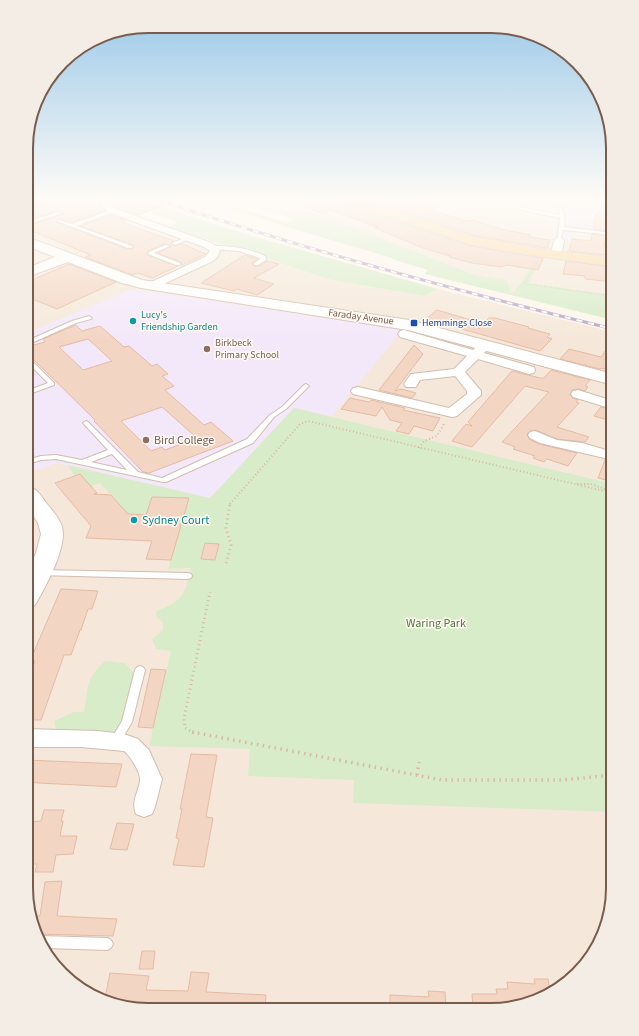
<svg xmlns="http://www.w3.org/2000/svg" width="639" height="1036" viewBox="0 0 639 1036" font-family="'Source Sans 3',sans-serif">
	<rect width="100%" height="100%" fill="#fdf6ec"/>
	<path fill="#f5e8da" d="M 27,197 L 108,197 L 86,205 L 207,248 L 216,243 L 328,279 L 424,296 L 438,289 L 613,332 L 613,897 L 606,928 L 588,962 L 538,1001 L 492,1010 L 132,1009 L 74,985 L 35,935 L 26,888 Z
		M 222,197 L 459,197 L 557,218 L 552,239 L 568,241 L 570,233 L 613,237 L 613,295 L 528,283 L 541,259 L 535,258 L 521,282 L 512,294 L 425,274 L 431,267 L 295,219 Z"/>
	<path fill="#f3e8fa" d="M 459,197 L 613,197 L 613,237 L 570,233 L 568,241 L 552,239 L 557,218 Z
		M 132,289 L 403,329 L 332,416 L 294,408 L 210,498 L 57,463 L 27,473 L 27,333 Z"/>
	<path fill="#d8ecc9" d="M 197,197 L 288,223 L 295,219 L 269,211 L 277,209 L 312,212 L 475,275 L 506,280 L 512,294 L 521,282 L 535,258 L 541,258 L 529,283 L 613,295 L 613,320 L 425,274 L 428,270 L 392,259 L 392,258 L 284,226 Z
		M 161,207 L 238,232 L 438,289 L 424,296 L 328,279 L 169,227 L 178,222 L 151,213 L 155,210 L 154,209 Z
		M 294,408 L 613,484 L 613,812 L 353,803 L 354,780 L 248,776 L 250,749 L 149,746 L 171,651 L 156,649 L 152,639 L 163,630 L 163,622 L 156,616 L 156,611 C 181,602 186,595 191,568 L 168,569 L 188,498 L 153,497 L 146,515 L 128,514 L 100,483 L 91,487 L 80,474 L 75,476 L 67,465 L 210,498 Z
		M 105,661 L 125,663 L 133,672 C 132,687 125,733 107,735 C 92,737 73,734 57,734 L 54,721 L 74,712 L 84,712 C 89,686 84,681 105,661 Z"/>
	<path fill="#f3d5c3" stroke="#e6bba3" fill-rule="evenodd" d="M 62,197 L 172,197 L 159,203 L 165,205 L 138,215 L 117,208 L 104,201 L 98,205 L 105,211 L 72,222 L 59,219 L 56,222 L 127,249 L 133,249 L 133,245 L 81,226 L 110,215 L 125,220 L 121,222 L 174,241 L 171,243 L 174,246 L 182,244 L 206,254 L 182,265 L 181,262 L 158,253 L 171,247 L 170,245 L 164,244 L 148,251 L 147,255 L 178,266 L 152,278 L 138,273 L 133,275 L 85,257 L 91,255 L 27,229 L 27,226 L 63,214 L 62,212 L 58,211 L 27,220 L 27,209 L 42,204 L 45,205 Z
		M 283,197 L 333,197 L 336,201 L 472,246 L 543,258 L 538,270 L 507,265 L 501,267 L 472,263 L 449,257 L 450,256 L 423,248 L 375,228 L 378,227 L 341,214 L 330,210 L 322,213 L 318,212 Z
		M 356,197 L 404,197 L 436,207 L 430,210 L 466,221 L 472,220 L 505,230 L 531,235 L 529,237 L 550,240 L 547,248 L 475,236 Z
		M 609,197 L 613,197 L 613,222 L 608,221 L 607,231 L 593,229 L 596,215 Z
		M 592,234 L 606,236 L 604,246 L 613,247 L 613,256 L 569,251 L 572,239 L 591,241 Z
		M 245,255 L 258,259 L 252,263 L 254,266 L 259,266 L 267,261 L 279,264 L 254,278 L 274,284 L 257,295 L 237,289 L 234,291 L 201,283 Z
		M 566,261 L 613,267 L 613,282 L 585,279 L 585,276 L 563,274 Z
		M 69,264 L 116,282 L 57,309 L 27,297 L 27,282 Z
		M 437,310 L 481,323 L 479,329 L 489,318 L 495,318 L 529,327 L 528,328 L 550,334 L 547,337 L 552,339 L 540,351 L 426,319 Z
		M 76,325 L 82,331 L 100,326 L 124,347 L 129,346 L 152,366 L 157,364 L 168,374 L 162,376 L 174,386 L 165,390 L 204,425 L 211,422 L 233,441 L 149,473 L 143,472 L 94,421 L 95,420 L 27,353 L 27,347 L 45,342 L 43,339 ZM 88,339 L 112,361 L 83,370 L 59,347 ZM 162,407 L 197,438 L 165,450 L 162,447 L 151,451 L 121,421 Z
		M 613,340 L 613,371 L 601,368 L 600,369 L 560,359 L 569,349 L 601,357 Z
		M 414,345 L 423,354 L 395,391 L 401,389 L 416,393 L 412,398 L 379,390 Z
		M 551,370 L 590,380 L 585,386 L 588,387 L 585,391 L 578,389 L 572,390 L 570,395 L 573,398 L 578,400 L 576,402 L 579,403 L 557,427 L 589,437 L 585,442 L 557,439 L 536,430 L 530,431 L 527,434 L 529,439 L 539,444 L 577,453 L 568,466 L 547,459 L 544,462 L 533,458 L 535,456 L 513,449 L 515,447 L 502,442 L 549,392 L 525,386 L 472,447 L 452,441 L 466,424 L 472,426 L 468,422 L 512,371 L 540,378 L 544,378 Z
		M 350,398 L 369,402 L 371,400 L 405,408 L 403,410 L 440,418 L 433,431 L 414,426 L 409,434 L 396,431 L 402,423 L 390,420 L 382,407 L 376,416 L 341,409 Z
		M 601,407 L 613,410 L 608,420 L 594,416 Z
		M 605,460 L 613,461 L 613,472 L 610,481 L 598,478 Z
		M 80,474 L 97,493 L 94,494 L 111,495 L 128,514 L 146,515 L 152,497 L 189,498 L 171,560 L 146,559 L 152,541 L 86,538 L 91,526 L 55,483 Z
		M 205,543 L 219,544 L 215,560 L 201,559 Z
		M 61,589 L 98,591 L 92,609 L 88,609 L 81,630 L 80,630 L 71,655 L 64,655 L 41,720 L 26,720 L 26,684 L 35,661 L 30,661 Z
		M 151,669 L 166,670 L 153,728 L 138,727 Z
		M 191,754 L 217,755 L 206,817 L 213,818 L 204,867 L 173,865 L 179,839 L 176,838 L 182,809 L 180,809 Z
		M 26,760 L 97,763 L 122,764 L 116,787 L 39,783 L 26,782 Z
		M 44,810 L 64,810 L 61,821 L 63,821 L 60,836 L 77,836 L 73,854 L 56,855 L 53,872 L 35,872 L 37,864 L 26,864 L 26,822 L 41,821 Z
		M 117,823 L 134,824 L 127,850 L 110,849 Z
		M 62,881 L 57,916 L 117,919 L 113,936 L 35,934 L 31,916 L 40,916 L 45,882 Z
		M 142,951 L 155,951 L 153,969 L 139,969 Z
		M 191,972 L 209,973 L 206,992 L 266,995 L 265,1009 L 132,1009 L 105,998 L 110,973 L 149,976 L 146,990 L 188,991 Z
		M 534,979 L 548,979 L 550,991 L 538,1001 L 492,1010 L 473,1010 L 472,994 L 497,994 L 496,989 L 508,989 L 507,982 L 535,984 Z
		M 428,991 L 445,992 L 446,1010 L 390,1010 L 390,995 L 429,997 Z"/>
	<g fill="none" stroke-linecap="round" stroke-linejoin="round">
		<g stroke="#d1beb0" stroke-width="2">
			<path id="lane" d="M 462,197 L 470,197 L 560,215 L 558,208 L 562,207 L 565,217 L 564,227 L 613,233 L 613,235 L 563,230 L 561,240 L 557,241 L 560,218 L 464,198 Z
				M 111,210 L 115,211 L 77,226 L 132,246 L 132,248 L 128,248 L 57,221 L 59,220 L 72,224 Z
				M 58,212 L 62,213 L 27,225 L 27,222 Z
				M 187,237 L 189,238 L 189,239 L 175,245 L 172,243 Z
				M 165,245 L 170,246 L 154,253 L 180,263 L 180,265 L 176,265 L 148,254 L 149,252 Z
				M 214,246 C 232,246 249,248 265,256 L 266,260 L 258,265 L 254,265 L 254,263 L 260,259 L 260,258 L 239,251 L 212,249 L 212,247 Z
				M 89,316 L 92,318 L 91,319 L 76,323 L 27,345 L 27,341 L 72,321 Z
				M 27,357 L 29,358 L 54,383 L 54,385 L 27,395 L 27,391 L 48,383 L 27,362 Z
				M 306,384 L 309,386 L 286,409 L 274,417 L 253,443 L 166,482 L 163,482 L 56,459 L 41,460 L 27,464 L 27,460 L 41,456 L 56,455 L 82,460 L 108,450 L 84,424 L 83,423 L 86,421 L 88,422 L 138,472 L 162,478 L 247,439 L 270,415 L 282,407 L 304,385 ZM 112,454 L 127,470 L 91,462 Z
				M 41,570 L 188,573 L 191,574 L 192,576 L 191,578 L 188,579 L 38,575 L 37,573 Z
				M 140,666 L 143,667 L 145,670 L 132,722 L 119,744 L 115,745 L 111,744 L 110,741 L 122,721 L 135,670 L 137,667 Z
				M 41,936 L 107,938 L 111,940 L 113,944 L 111,948 L 107,950 L 46,948 L 37,937 Z"/>
		</g>
		<g stroke="#d1beb0" stroke-width="2">
			<path id="street" d="M 241,197 L 253,197 L 243,203 L 237,203 L 235,201 Z
				M 105,202 L 116,209 L 212,243 L 220,250 L 218,256 L 213,261 L 155,288 L 147,288 L 146,286 L 147,284 L 205,257 L 210,251 L 204,247 L 110,213 L 100,205 Z
				M 559,237 L 564,240 L 561,255 L 556,258 L 551,255 L 554,240 Z
				M 404,330 L 473,350 L 482,342 L 490,342 L 492,345 L 484,353 L 534,367 L 535,370 L 534,373 L 529,374 L 478,359 L 465,372 L 481,391 L 481,395 L 457,416 L 452,417 L 353,394 L 351,391 L 353,388 L 358,387 L 449,408 L 467,394 L 467,391 L 455,376 L 420,380 L 416,387 L 406,387 L 404,384 L 411,374 L 454,369 L 467,356 L 400,337 L 398,334 L 400,331 Z
				M 578,390 L 613,401 L 613,409 L 573,397 L 571,394 L 573,391 Z
				M 535,431 L 557,440 L 582,443 L 613,452 L 613,460 L 540,443 L 530,438 L 528,435 L 530,432 Z
				M 26,729 L 98,731 L 124,734 L 138,739 L 149,750 L 162,779 L 155,807 L 152,814 L 144,817 L 136,814 C 131,802 138,793 140,781 C 141,772 130,756 124,751 L 81,747 L 26,747 Z"/>
		</g>
		<g stroke="#d6c0b0" stroke-width="2">
			<path id="secondary" d="M 27,237 L 142,280 L 409,320 L 613,374 L 613,385 L 408,330 L 141,288 L 122,283 L 68,262 L 27,277 L 27,268 L 55,257 L 27,246 Z
				M 27,486 C 37,488 41,496 47,504 C 52,510 60,519 62,527 C 68,546 45,588 35,605 L 26,607 L 26,575 L 36,553 L 41,534 L 38,523 L 27,506 Z"/>
		</g>
		<g stroke="#dad1cd" stroke-width="2">
			<path id="primary" d="M 27,197 L 41,197 L 39,200 L 27,204 Z
				M 334,197 L 352,197 L 475,237 L 528,247 L 613,258 L 613,266 L 528,255 L 472,245 L 336,200 Z"/>
		</g>
		<path stroke="#d9b8a5" stroke-width="1.5" stroke-dasharray="0.5 2" stroke-linecap="butt" d="M 124,197 L 145,204 L 154,200
			M 124,205 L 135,200
			M 192,209 L 194,208 L 205,211
			M 185,212 L 195,215
			M 137,245 L 157,237
			M 103,258 L 117,252
			M 536,263 L 525,283 L 526,284 L 613,296"/>
		<path stroke="#d9b8a5" stroke-width="2" stroke-dasharray="1 2.5" stroke-linecap="butt" d="M 419,448 L 424,441 L 437,436 L 444,424
			M 577,484 L 591,484 L 607,490
			M 230,504 L 300,424 L 308,421 L 613,493"/>
		<path stroke="#d9b8a5" stroke-width="3" stroke-dasharray="1 3.5" stroke-linecap="butt" d="M 226,563 L 231,545 L 226,528 L 230,503
			M 194,733 L 185,728 L 184,718 L 210,592"/>
		<path stroke="#d9b8a5" stroke-width="3.5" stroke-dasharray="1.5 4.5" stroke-linecap="butt" d="M 192,732 L 442,780 L 563,780 L 613,775
			M 417,775 L 419,762"/>
		<use href="#lane" fill="#fff" fill-rule="evenodd"/>
		<use href="#street" fill="#fff" fill-rule="evenodd"/>
		<use href="#secondary" fill="#fff" fill-rule="evenodd"/>
		<use href="#primary" fill="#fbd9a5" fill-rule="evenodd"/>
		<g stroke="#b9a8c9" stroke-width="3">
			<path id="rail-far1" d="M 150,197 C 302,249 457,291 613,329"/>
		</g>
		<g stroke="#b9a8c9" stroke-width="4">
			<path id="rail" d="M 610,328 L 613,329"/>
		</g>
		<use href="#rail-far1" stroke="#fffaf3" stroke-width="2" stroke-dasharray="6" stroke-linecap="butt"/>
		<use href="#rail" stroke="#fffaf3" stroke-width="2.5" stroke-dasharray="8" stroke-linecap="butt"/>
		<path stroke="#d9b8a5" stroke-width="1.5" stroke-dasharray="0.5 2" stroke-linecap="butt" d="M 195,215 L 205,211"/>
	</g>
	<linearGradient id="sky" x2="0" y2="1"><stop stop-color="#97c7e8"/><stop offset="0.58" stop-color="#fefbf6"/><stop offset="1" stop-color="#fefbf6" stop-opacity="0"/></linearGradient>
	<rect width="639" height="342" fill="url(#sky)"/>
	<g fill="#0f9aa8" stroke="#fffaf3" stroke-width="1.5">
		<circle cx="133" cy="321" r="4"/>
		<circle cx="134" cy="520" r="4"/>
	</g>
	<rect fill="#1a4fb4" stroke="#fffaf3" stroke-width="1.5" x="410" y="319" width="8" height="8" rx="2"/>
	<g fill="#8d6e63" stroke="#fffaf3" stroke-width="1.5">
		<circle cx="207" cy="349" r="4"/>
		<circle cx="146" cy="440" r="4"/>
	</g>
	<g text-anchor="middle" dominant-baseline="central" stroke-width="3" stroke-linejoin="round" paint-order="stroke">
		<g font-size="10" fill="#0d838f" stroke="#fffaf3" text-anchor="start">
			<text x="141" y="315">Lucy's<tspan x="141" dy="12">Friendship Garden</tspan></text>
		</g>
		<g font-size="10" fill="#7a5c4d" stroke="#fffaf3">
			<text transform="translate(361 317) rotate(8)">Faraday Avenue</text>
		</g>
		<g font-size="10" fill="#164399" stroke="#fffaf3" text-anchor="start">
			<text x="422" y="323">Hemmings Close</text>
		</g>
		<g font-size="10" fill="#785e54" stroke="#fffaf3" text-anchor="start">
			<text x="215" y="343">Birkbeck<tspan x="215" dy="12">Primary School</tspan></text>
		</g>
		<g font-size="12" fill="#785e54" stroke="#fffaf3" text-anchor="start">
			<text x="154" y="440">Bird College</text>
		</g>
		<g font-size="12" fill="#0d838f" stroke="#fffaf3" text-anchor="start">
			<text x="142" y="520">Sydney Court</text>
		</g>
		<g font-size="12" fill="#537a41" stroke="#fffaf3">
			<text x="436" y="623">Waring Park</text>
		</g>
	</g>
	<path d="M0 0H639V1036H0ZM148 33H491A115 115 0 0 1 606 148V888A115 115 0 0 1 491 1003H148A115 115 0 0 1 33 888V148A115 115 0 0 1 148 33Z" fill="#f4ede6" fill-rule="evenodd"/>
	<path fill="none" stroke="#7a5c4d" stroke-width="2" d="M148 33H491A115 115 0 0 1 606 148V888A115 115 0 0 1 491 1003H148A115 115 0 0 1 33 888V148A115 115 0 0 1 148 33Z"/>
</svg>
